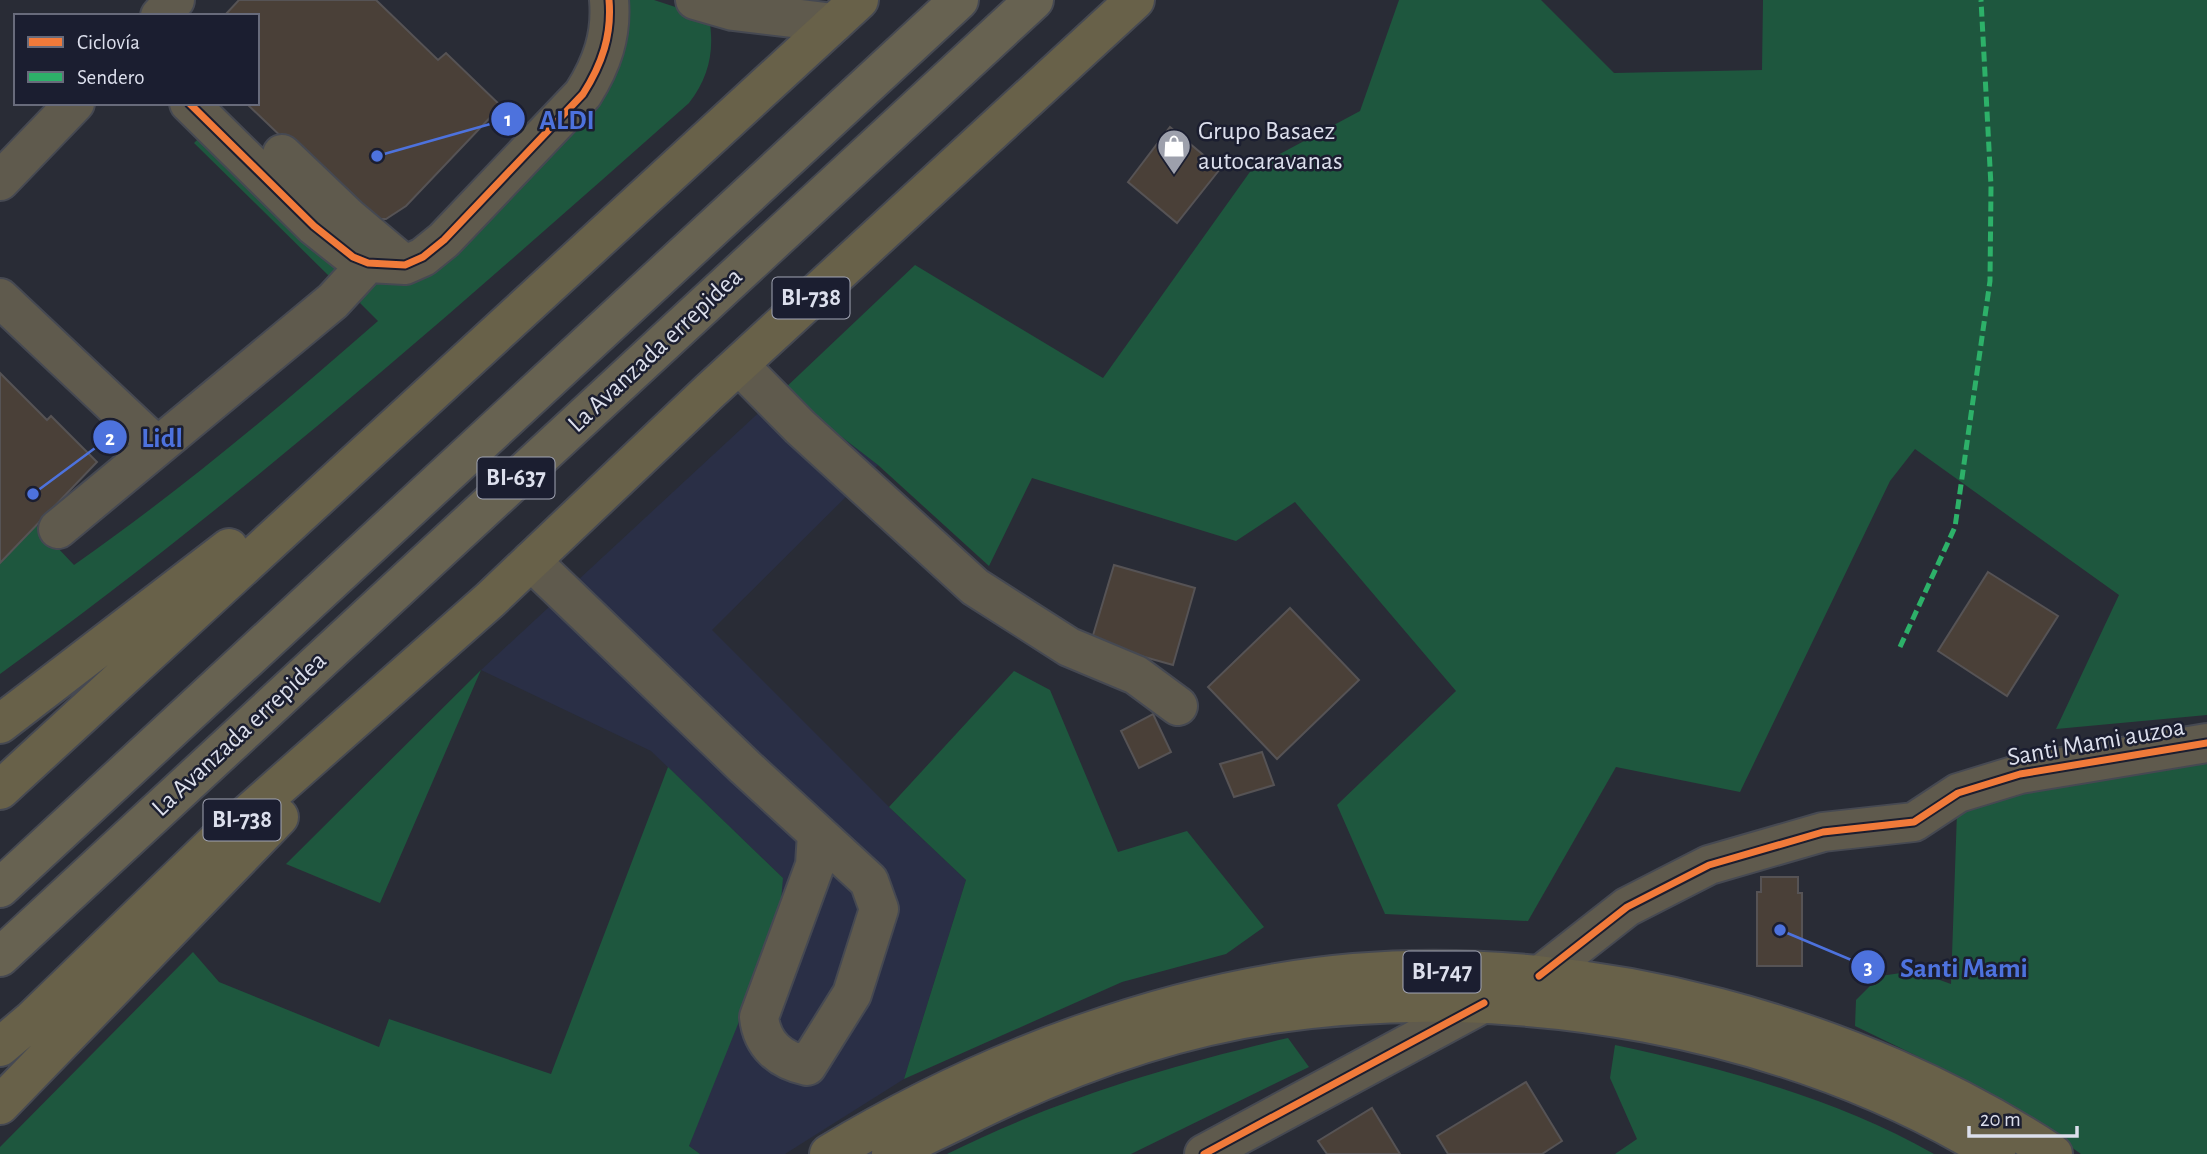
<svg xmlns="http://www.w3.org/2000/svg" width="2207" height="1154" viewBox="0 0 2207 1154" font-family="'Alegreya Sans',sans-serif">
	<rect width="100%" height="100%" fill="#292c36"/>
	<path fill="#2a2f46" d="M 782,391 L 878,465 L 712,630 L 889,807 L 966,880 L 904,1079 L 785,1154 L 700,1154 L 689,1146 L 783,878 L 651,751 L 481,670 Z"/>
	<path fill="#1e573e" d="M 625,0 L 654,0 L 709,18 C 715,50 709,77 689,103 C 465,301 243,499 0,674 L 0,563 L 36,525 L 74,565 C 181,490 280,407 378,321 L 360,303 L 373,279 L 602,97 L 620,62 Z
		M 1399,0 L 1541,0 L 1614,73 L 1762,70 L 1763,0 L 2207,0 L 2207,715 L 2056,729 L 2119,595 L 1915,449 L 1890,481 L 1740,792 L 1616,767 L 1528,921 L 1385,914 L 1337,805 L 1456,691 L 1295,502 L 1236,541 L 1032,478 L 989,566 L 878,465 L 782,391 L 915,265 L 1103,378 L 1252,169 L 1360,111 Z
		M 203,134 L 340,264 L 330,277 L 194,143 Z
		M 481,670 L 380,903 L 286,864 Z
		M 1014,671 L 1050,690 L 1118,852 L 1187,831 L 1264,927 L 1226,954 L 1122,982 L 904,1079 L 966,880 L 889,807 Z
		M 2207,756 L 2207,1154 L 2081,1154 L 2044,1128 L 1950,1072 L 1855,1026 L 1856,1000 L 1880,976 L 1915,971 L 1951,984 L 1957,812 L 1987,796 Z
		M 668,767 L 783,878 L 779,922 L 689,1146 L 700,1154 L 0,1154 L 0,1147 L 193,952 L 219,982 L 379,1047 L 389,1019 L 551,1074 Z
		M 1288,1038 L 1309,1067 L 1131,1154 L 947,1154 C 1058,1099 1168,1066 1288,1038 Z
		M 1615,1045 C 1725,1069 1835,1098 1934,1154 L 1615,1154 L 1637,1139 L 1610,1078 Z"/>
	<path fill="#4a4038" stroke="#565355" stroke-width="2" d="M 239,0 L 376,0 L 438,60 L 446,53 L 501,106 L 406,206 L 386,219 L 376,219 L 357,209 L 246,103 L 257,103 L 257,16 L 224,16 Z
		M 1170,127 L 1220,169 L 1177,223 L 1128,182 Z
		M 0,373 L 47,420 L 51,416 L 97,462 L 0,563 Z
		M 1114,565 L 1195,588 L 1173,665 L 1091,642 Z
		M 1988,572 L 2058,616 L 2007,696 L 1938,651 Z
		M 1290,608 L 1359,680 L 1277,759 L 1208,687 Z
		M 1153,714 L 1171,752 L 1139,768 L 1121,731 Z
		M 1262,752 L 1274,785 L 1234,797 L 1220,764 Z
		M 1761,877 L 1798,877 L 1798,893 L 1802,893 L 1802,966 L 1757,966 L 1757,892 L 1761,892 Z
		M 1526,1082 L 1562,1141 L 1542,1154 L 1448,1154 L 1437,1136 Z
		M 1372,1108 L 1400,1154 L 1327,1154 L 1318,1141 Z"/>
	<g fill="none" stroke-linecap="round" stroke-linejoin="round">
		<g stroke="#464952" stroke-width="42">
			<path id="minor" d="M 695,0 L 733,11 L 834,23
				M 160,16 L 175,0
				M 189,103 L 314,226 L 353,257 L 368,263 L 405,265 L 423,257 L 444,240 L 583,94 C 602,64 612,35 609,0
				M 282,154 L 348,217 L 405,265
				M 0,181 L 75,103
				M 0,298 L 157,446
				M 739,365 L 800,427 L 975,587 L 1069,647 L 1136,675 L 1178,706
				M 58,529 L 333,301 L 368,263
				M 531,561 L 745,767 L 869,881 L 879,909 L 852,994 L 807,1066 C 780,1060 762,1045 759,1017 L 815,865 L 817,833
				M 1539,976 L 1627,907 L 1709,865 L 1823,832 L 1914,822 L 1958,793 L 2020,774 L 2207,743
				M 1204,1154 L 1484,1003"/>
		</g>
		<g stroke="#464952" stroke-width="42">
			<path id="major" d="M 0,724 L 229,548
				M 0,790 L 859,0
				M 0,1047 L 32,1020 L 215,843 L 490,600 L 710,391 L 1135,0
				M 0,1105 L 279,817
				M 829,1154 C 985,1060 1172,989 1354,973 C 1589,953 1857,1025 2053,1154
				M 891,1154 C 917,1138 947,1126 974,1112 C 1066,1067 1170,1029 1272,1014 C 1512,979 1788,1026 1996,1154"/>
		</g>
		<g stroke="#464952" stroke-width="42">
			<path id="highway" d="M 0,888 L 959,0
				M 0,957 L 1034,0"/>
		</g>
		<use href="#minor" stroke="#5f5a4d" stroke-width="38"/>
		<use href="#major" stroke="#686149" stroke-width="38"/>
		<use href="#highway" stroke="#676251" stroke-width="38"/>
		<path stroke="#2db169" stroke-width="5" stroke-dasharray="10 5" stroke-linecap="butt" d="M 1900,647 L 1955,527 L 1990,281 L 1991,186 L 1981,0"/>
		<g stroke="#1b1e30" stroke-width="11">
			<path id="cycleway" d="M 189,103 L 314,226 L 353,257 L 368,263 L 405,265 L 423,257 L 444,240 L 583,94 C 602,64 612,35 609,0
				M 1539,976 L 1627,907 L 1709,865 L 1823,832 L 1914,822 L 1958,793 L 2020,774 L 2207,743
				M 1204,1154 L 1484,1003"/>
		</g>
		<use href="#cycleway" stroke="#f17a3a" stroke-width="7"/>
	</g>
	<defs>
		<g id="shop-pin" transform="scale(1.75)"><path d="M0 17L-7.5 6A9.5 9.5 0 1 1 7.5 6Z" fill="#9da0ac" stroke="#1b1e30"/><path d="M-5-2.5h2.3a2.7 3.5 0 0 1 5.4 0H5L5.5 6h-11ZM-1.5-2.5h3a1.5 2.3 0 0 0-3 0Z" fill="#fff"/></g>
	</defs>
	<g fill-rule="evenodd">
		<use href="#shop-pin" x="1174" y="146"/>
	</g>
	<g text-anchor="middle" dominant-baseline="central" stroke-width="5" stroke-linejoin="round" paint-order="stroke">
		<g fill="#1b1e30" stroke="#a2a5b4" stroke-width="2">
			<rect x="772.5" y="277.5" width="77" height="41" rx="5"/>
			<rect x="477.5" y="457.5" width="77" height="41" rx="5"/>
			<rect x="203.5" y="799.5" width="77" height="41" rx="5"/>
			<rect x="1403.5" y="951.5" width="77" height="41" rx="5"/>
		</g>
		<g font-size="24" font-weight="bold" fill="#dcdfec">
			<text x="811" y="298">BI-738</text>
			<text x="516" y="478">BI-637</text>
			<text x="242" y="820">BI-738</text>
			<text x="1442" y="972">BI-747</text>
		</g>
		<g font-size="26" fill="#dcdfec" stroke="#1b1e30" text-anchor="start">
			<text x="1198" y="131">Grupo Basaez<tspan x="1198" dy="30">autocaravanas</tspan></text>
		</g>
		<g font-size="26" fill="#dcdfec" stroke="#1b1e30">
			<text transform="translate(655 350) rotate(-43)">La Avanzada errepidea</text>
			<text transform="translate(239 734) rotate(-43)">La Avanzada errepidea</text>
			<text transform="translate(2096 742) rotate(-10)">Santi Mami auzoa</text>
		</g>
	</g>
	<path fill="none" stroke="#4d72dd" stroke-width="2.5" d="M377 156L508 119M33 494L110 437M1780 930L1868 967"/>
	<g fill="#4d72dd" stroke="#1b1e30" stroke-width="2.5">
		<circle cx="377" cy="156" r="7"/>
		<circle cx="33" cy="494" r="7"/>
		<circle cx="1780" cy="930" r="7"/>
		<circle cx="508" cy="119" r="18"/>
		<circle cx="110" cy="437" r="18"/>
		<circle cx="1868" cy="967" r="18"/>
	</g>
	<g font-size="21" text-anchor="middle" font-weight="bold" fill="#fff">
		<text x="508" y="126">1</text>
		<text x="110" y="445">2</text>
		<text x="1868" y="974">3</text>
	</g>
	<g font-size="28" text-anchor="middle" font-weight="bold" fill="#4d72dd" stroke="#1b1e30" stroke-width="5" stroke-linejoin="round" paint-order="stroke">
		<text x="567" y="129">ALDI</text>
		<text x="162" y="447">Lidl</text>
		<text x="1964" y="977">Santi Mami</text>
	</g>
	<rect x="14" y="14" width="245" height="91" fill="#1b1e30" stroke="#686b7b" stroke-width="2"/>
	<rect x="28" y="37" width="35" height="10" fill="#f17a3a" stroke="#686b7b" stroke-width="2"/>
	<text x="77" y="49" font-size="21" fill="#dcdfec">Ciclovía</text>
	<rect x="28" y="72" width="35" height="10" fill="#2db169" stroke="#686b7b" stroke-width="2"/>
	<text x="77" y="84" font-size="21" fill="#dcdfec">Sendero</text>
	<path d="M1969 1126v10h108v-10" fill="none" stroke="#dcdfec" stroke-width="3.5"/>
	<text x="1980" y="1126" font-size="21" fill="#dcdfec" stroke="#1b1e30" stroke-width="5" paint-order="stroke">20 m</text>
</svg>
